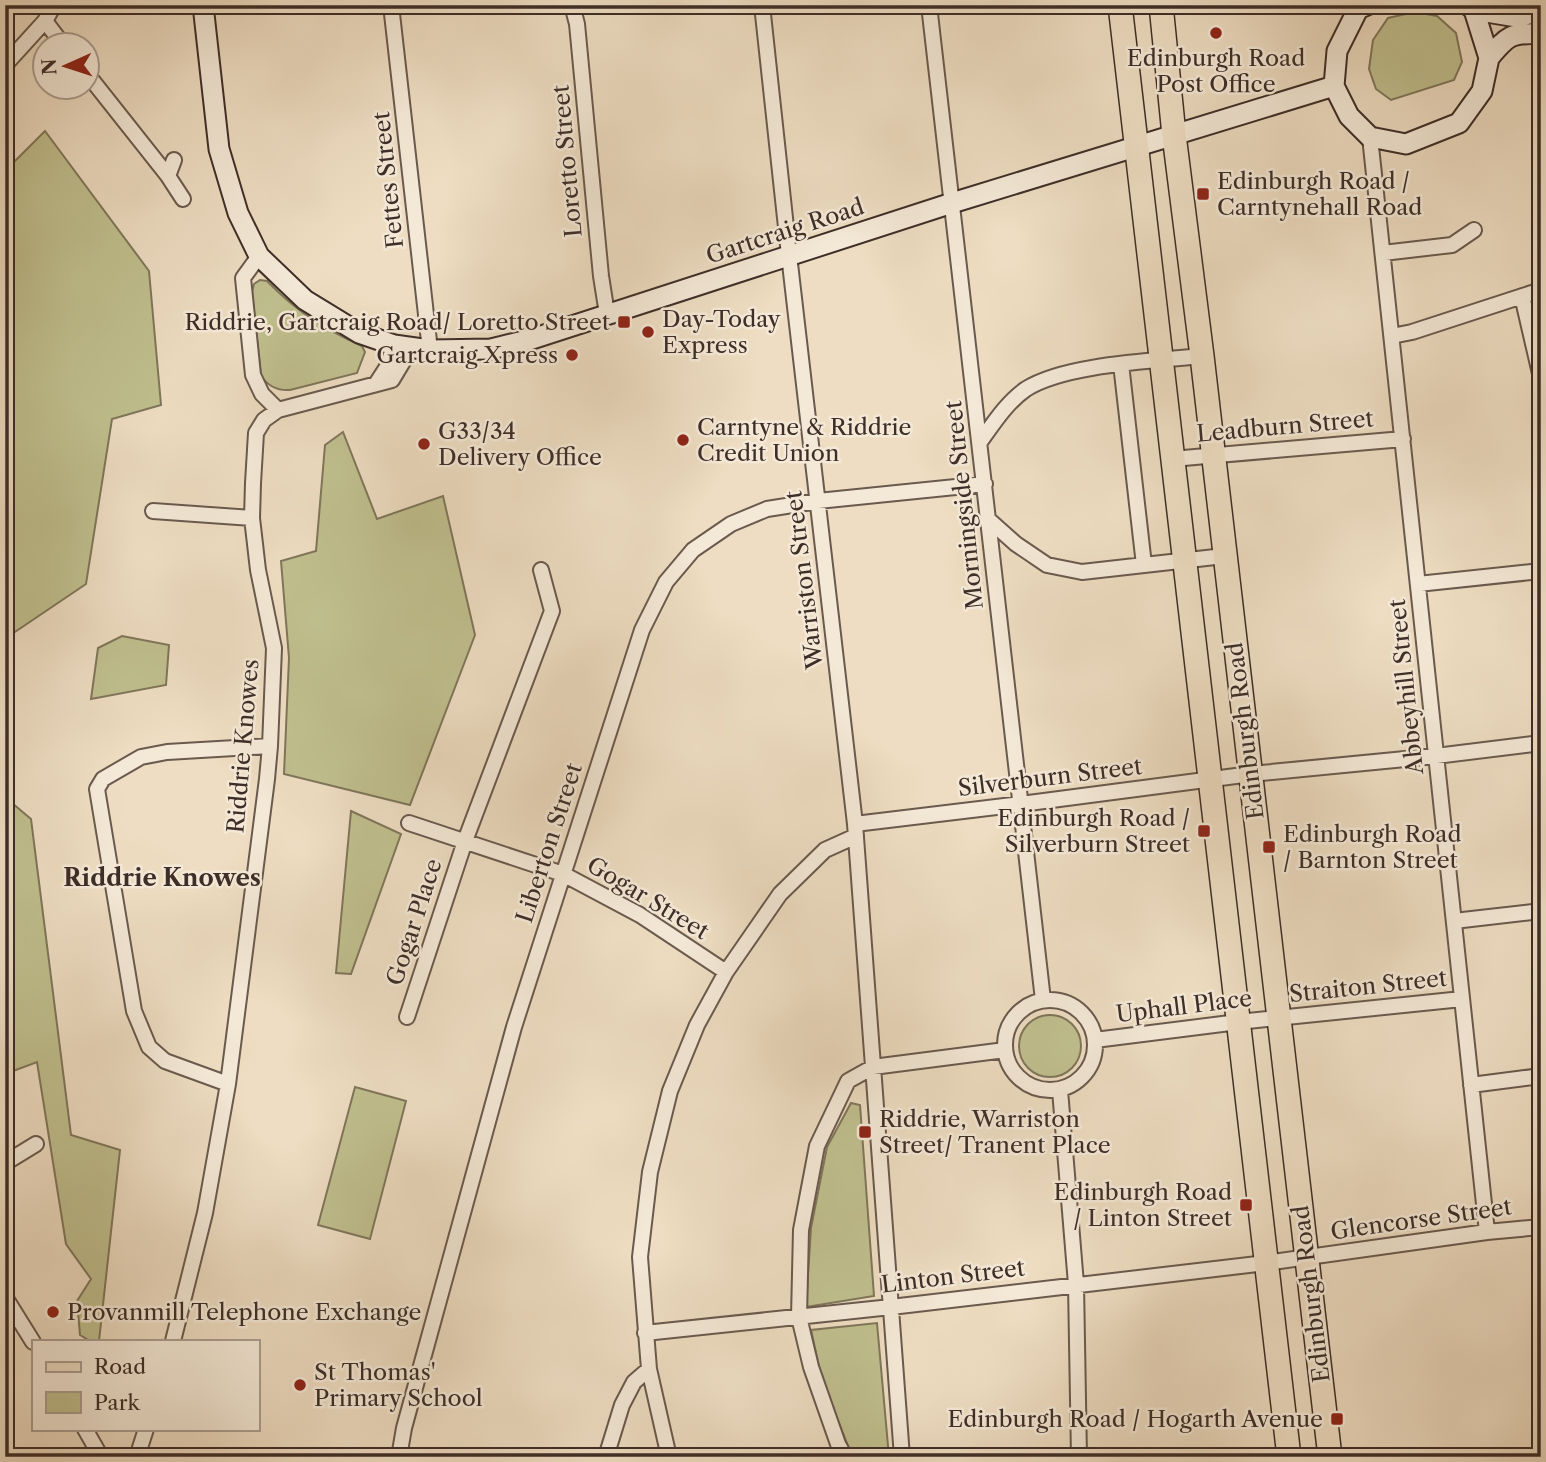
<svg xmlns="http://www.w3.org/2000/svg" width="1546" height="1462" viewBox="0 0 1546 1462" font-family="'Libre Caslon Text',serif">
	<rect width="100%" height="100%" fill="#eeddc2"/>
	<filter id="stains"><feTurbulence type="fractalNoise" baseFrequency=".00286" numOctaves="4"/><feColorMatrix values="0 0 0 0 .2 0 0 0 0 .09 0 0 0 0 .02 0 0 0 .5 -.17"/></filter>
	<radialGradient id="worn" r=".72"><stop offset=".6" stop-color="#630" stop-opacity="0"/><stop offset="1" stop-color="#630" stop-opacity=".3"/></radialGradient>
	<path fill="#c0bf8e" stroke="#7f765b" stroke-width="2" d="M 1415,12 L 1437,16 L 1456,33 L 1462,62 L 1454,80 L 1391,100 L 1376,89 L 1369,69 L 1373,40 L 1388,18 Z
		M 45,131 L 149,271 L 161,405 L 112,419 L 86,584 L 12,634 L 5,641 L 5,171 Z
		M 260,280 L 267,281 C 296,311 324,329 362,346 L 365,352 L 357,373 L 290,390 C 277,391 268,386 261,376 L 252,292 L 254,284 Z
		M 343,432 L 377,519 L 443,496 L 475,635 L 410,805 L 284,774 L 289,658 L 281,561 L 316,551 L 325,445 Z
		M 122,636 L 169,645 L 166,685 L 91,699 L 98,648 Z
		M 12,803 L 31,819 L 71,1135 L 120,1150 L 99,1341 L 90,1341 L 80,1335 L 77,1301 L 91,1279 L 66,1244 L 37,1062 L 5,1074 L 5,881 L 13,914 L 5,864 L 5,826 Z
		M 351,811 L 401,834 L 351,974 L 336,973 Z
		M1019 1046a31 31 0 1 1 62 0a31 31 0 1 1-62 0Z
		M 355,1087 L 406,1101 L 370,1239 L 318,1225 Z
		M 851,1103 L 860,1105 L 874,1296 L 806,1307 L 811,1228 L 827,1147 Z
		M 877,1323 L 889,1457 L 855,1457 L 848,1446 L 822,1380 L 811,1330 Z"/>
	<g fill="none" stroke-linecap="round" stroke-linejoin="round">
		<g stroke="#6a5a4e" stroke-width="18">
			<path id="street" d="M 391,5 L 430,350
				M 572,5 L 577,24 L 601,276 L 607,314
				M 762,5 L 789,255 L 855,824 L 902,1457
				M 929,5 L 1043,1000
				M 45,21 L 64,46
				M 5,65 L 45,21 L 54,5
				M 88,75 L 168,176 L 174,160
				M 1370,137 L 1487,1232
				M 168,176 L 183,199
				M 1383,253 L 1452,245 L 1474,230
				M 259,256 L 243,278 L 253,375 L 262,394 L 278,410
				M 1522,296 L 1541,378
				M 1392,336 L 1412,332 L 1541,290
				M 1121,364 L 1144,565
				M 376,384 L 387,367 L 394,345
				M 980,442 C 993,424 1007,402 1026,389 C 1065,364 1154,361 1202,356
				M 1172,459 L 1403,439
				M 153,511 L 252,518
				M 989,520 L 1016,544 L 1047,565 L 1082,572 L 1224,556
				M 1418,584 L 1541,571
				M 409,823 L 563,874 L 640,915 L 726,972
				M 855,824 L 1021,804 L 1251,774 L 1436,756 L 1541,743
				M 1454,921 L 1541,911
				M1005 1045a45 45 0 1 1 90 0a45 45 0 1 1-90 0Z
				M 407,1017 L 465,841 L 552,611 L 541,570
				M 1095,1040 L 1238,1022 L 1462,999
				M 228,1084 L 165,1061 L 149,1047 L 134,1011 L 97,789 L 103,779 L 141,757 L 167,752 L 270,746
				M 1471,1085 L 1541,1076
				M 1060,1090 L 1076,1284 L 1079,1457
				M 5,1163 L 36,1144
				M 5,1297 L 33,1342
				M 645,1333 L 891,1307 L 1266,1263 L 1487,1232 L 1541,1227
				M 173,1341 L 205,1213 L 228,1084 L 267,779 L 270,746 L 274,648 L 258,570 L 252,518 L 253,483 L 256,433 L 264,420 L 278,410 L 392,380 L 404,360 L 408,347
				M 85,1429 L 101,1457
				M 137,1457 L 146,1429
				M 399,1457 L 404,1428 L 514,1027 L 642,630 L 666,582 L 693,550 L 731,524 L 767,509 L 818,501 L 985,484
				M 606,1457 L 622,1405 L 634,1382 L 649,1369
				M 669,1457 L 649,1369 L 640,1257 L 650,1172 L 670,1091 L 697,1025 L 726,972 L 780,894 L 825,850 L 856,836
				M 845,1457 L 838,1444 L 811,1367 L 799,1317 L 801,1230 L 817,1146 L 848,1081 L 873,1067 L 1005,1050"/>
		</g>
		<g stroke="#3e2e28" stroke-width="23">
			<path id="secondary" d="M 203,5 L 219,149 L 238,213 L 259,256 L 305,300 L 359,333 L 394,345 L 430,350 L 491,349 L 532,339 L 952,203 L 1334,86
				M 1367,5 L 1358,9 L 1337,51 L 1334,86 L 1349,116 L 1370,137 L 1406,144 L 1459,123 L 1482,91 L 1489,58 L 1474,10 L 1468,5
				M 1474,10 L 1517,17 L 1541,11
				M 1489,58 C 1507,36 1511,32 1541,34"/>
		</g>
		<g stroke="#3e2e28" stroke-width="26">
			<path id="primary" d="M 1120,5 L 1289,1457
				M 1161,5 L 1174,135 L 1202,356 L 1330,1457"/>
		</g>
		<use href="#street" stroke="#f4e9d7" stroke-width="14"/>
		<use href="#secondary" stroke="#f4e9d7" stroke-width="19"/>
		<use href="#primary" stroke="#eeddc2" stroke-width="23"/>
	</g>
	<g fill="#8f2418" stroke="#f4e9d7" stroke-width="2.5">
		<circle cx="1216" cy="33" r="7"/>
		<rect x="1196" y="187" width="14" height="14" rx="3.5"/>
		<rect x="617" y="315" width="14" height="14" rx="3.5"/>
		<circle cx="648" cy="332" r="7"/>
		<circle cx="572" cy="355" r="7"/>
		<circle cx="683" cy="440" r="7"/>
		<circle cx="424" cy="444" r="7"/>
		<rect x="1197" y="824" width="14" height="14" rx="3.5"/>
		<rect x="1262" y="840" width="14" height="14" rx="3.5"/>
		<rect x="858" y="1125" width="14" height="14" rx="3.5"/>
		<rect x="1239" y="1198" width="14" height="14" rx="3.5"/>
		<circle cx="53" cy="1312" r="7"/>
		<circle cx="300" cy="1385" r="7"/>
		<rect x="1330" y="1412" width="14" height="14" rx="3.5"/>
	</g>
	<g text-anchor="middle" dominant-baseline="central" stroke-width="5" stroke-linejoin="round" paint-order="stroke">
		<g font-size="23" fill="#3e2e28" stroke="#f4e9d7" text-anchor="start">
			<text x="1216" y="58" text-anchor="middle">Edinburgh Road<tspan x="1216" dy="26">Post Office</tspan></text>
			<text x="1217" y="181">Edinburgh Road /<tspan x="1217" dy="26">Carntynehall Road</tspan></text>
			<text x="662" y="319">Day-Today<tspan x="662" dy="26">Express</tspan></text>
			<text x="610" y="322" text-anchor="end">Riddrie, Gartcraig Road/ Loretto Street</text>
			<text x="558" y="355" text-anchor="end">Gartcraig Xpress</text>
			<text x="697" y="427">Carntyne &amp; Riddrie<tspan x="697" dy="26">Credit Union</tspan></text>
			<text x="438" y="431">G33/34<tspan x="438" dy="26">Delivery Office</tspan></text>
			<text x="1190" y="818" text-anchor="end">Edinburgh Road /<tspan x="1190" dy="26">Silverburn Street</tspan></text>
			<text x="1283" y="834">Edinburgh Road<tspan x="1283" dy="26">/ Barnton Street</tspan></text>
			<text x="879" y="1119">Riddrie, Warriston<tspan x="879" dy="26">Street/ Tranent Place</tspan></text>
			<text x="1232" y="1192" text-anchor="end">Edinburgh Road<tspan x="1232" dy="26">/ Linton Street</tspan></text>
			<text x="67" y="1312">Provanmill Telephone Exchange</text>
			<text x="314" y="1372">St Thomas'<tspan x="314" dy="26">Primary School</tspan></text>
			<text x="1323" y="1419" text-anchor="end">Edinburgh Road / Hogarth Avenue</text>
		</g>
		<g font-size="23" fill="#3e2e28" stroke="#f4e9d7">
			<text transform="translate(567 161) rotate(-95)">Loretto Street</text>
			<text transform="translate(388 180) rotate(-96)">Fettes Street</text>
			<text transform="translate(785 231) rotate(-18)">Gartcraig Road</text>
			<text transform="translate(1285 426) rotate(-5)">Leadburn Street</text>
			<text transform="translate(964 505) rotate(-96)">Morningside Street</text>
			<text transform="translate(804 580) rotate(-97)">Warriston Street</text>
			<text transform="translate(1406 687) rotate(-96)">Abbeyhill Street</text>
			<text transform="translate(1245 731) rotate(-97)">Edinburgh Road</text>
			<text transform="translate(243 746) rotate(-85)">Riddrie Knowes</text>
			<text transform="translate(1050 777) rotate(-7)">Silverburn Street</text>
			<text transform="translate(549 843) rotate(-72)">Liberton Street</text>
			<text transform="translate(648 898) rotate(31)">Gogar Street</text>
			<text transform="translate(414 922) rotate(-72)">Gogar Place</text>
			<text transform="translate(1368 986) rotate(-6)">Straiton Street</text>
			<text transform="translate(1184 1006) rotate(-7)">Uphall Place</text>
			<text transform="translate(1421 1219) rotate(-8)">Glencorse Street</text>
			<text transform="translate(953 1276) rotate(-7)">Linton Street</text>
			<text transform="translate(1311 1294) rotate(-97)">Edinburgh Road</text>
		</g>
		<g font-size="24" font-weight="bold" fill="#3e2e28" stroke="#f4e9d7">
			<text x="162" y="877">Riddrie Knowes</text>
		</g>
	</g>
	<rect width="1546" height="1462" fill="none" stroke="#eeddc2" stroke-width="28"/>
	<rect x="7" y="7" width="1532" height="1448" fill="none" stroke="#3e2e28" stroke-width="3.5"/>
	<rect x="14" y="14" width="1518" height="1434" fill="none" stroke="#3e2e28" stroke-width="2"/>
	<rect x="32" y="1340" width="228" height="91" fill="#f4e9d7" stroke="#ab9e91" stroke-width="2"/>
	<rect x="46" y="1362" width="35" height="10" fill="#eeddc2" stroke="#ab9e91" stroke-width="2"/>
	<text x="94" y="1374" font-size="21" fill="#3e2e28">Road</text>
	<rect x="46" y="1392" width="35" height="21" fill="#c0bf8e" stroke="#ab9e91" stroke-width="2"/>
	<text x="94" y="1410" font-size="21" fill="#3e2e28">Park</text>
	<g transform="translate(66 66) rotate(267)"><circle r="33" fill="#f4e9d7" stroke="#ab9e91" stroke-width="2"/>
	<path d="M0-5L12 26L0 18L-12 26Z" fill="#8f2418"/>
	<text y="-10" font-size="19" font-weight="bold" text-anchor="middle" fill="#3e2e28">N</text>
	</g>
	<rect width="100%" height="100%" filter="url(#stains)"/>
	<rect width="100%" height="100%" fill="url(#worn)"/>
</svg>
